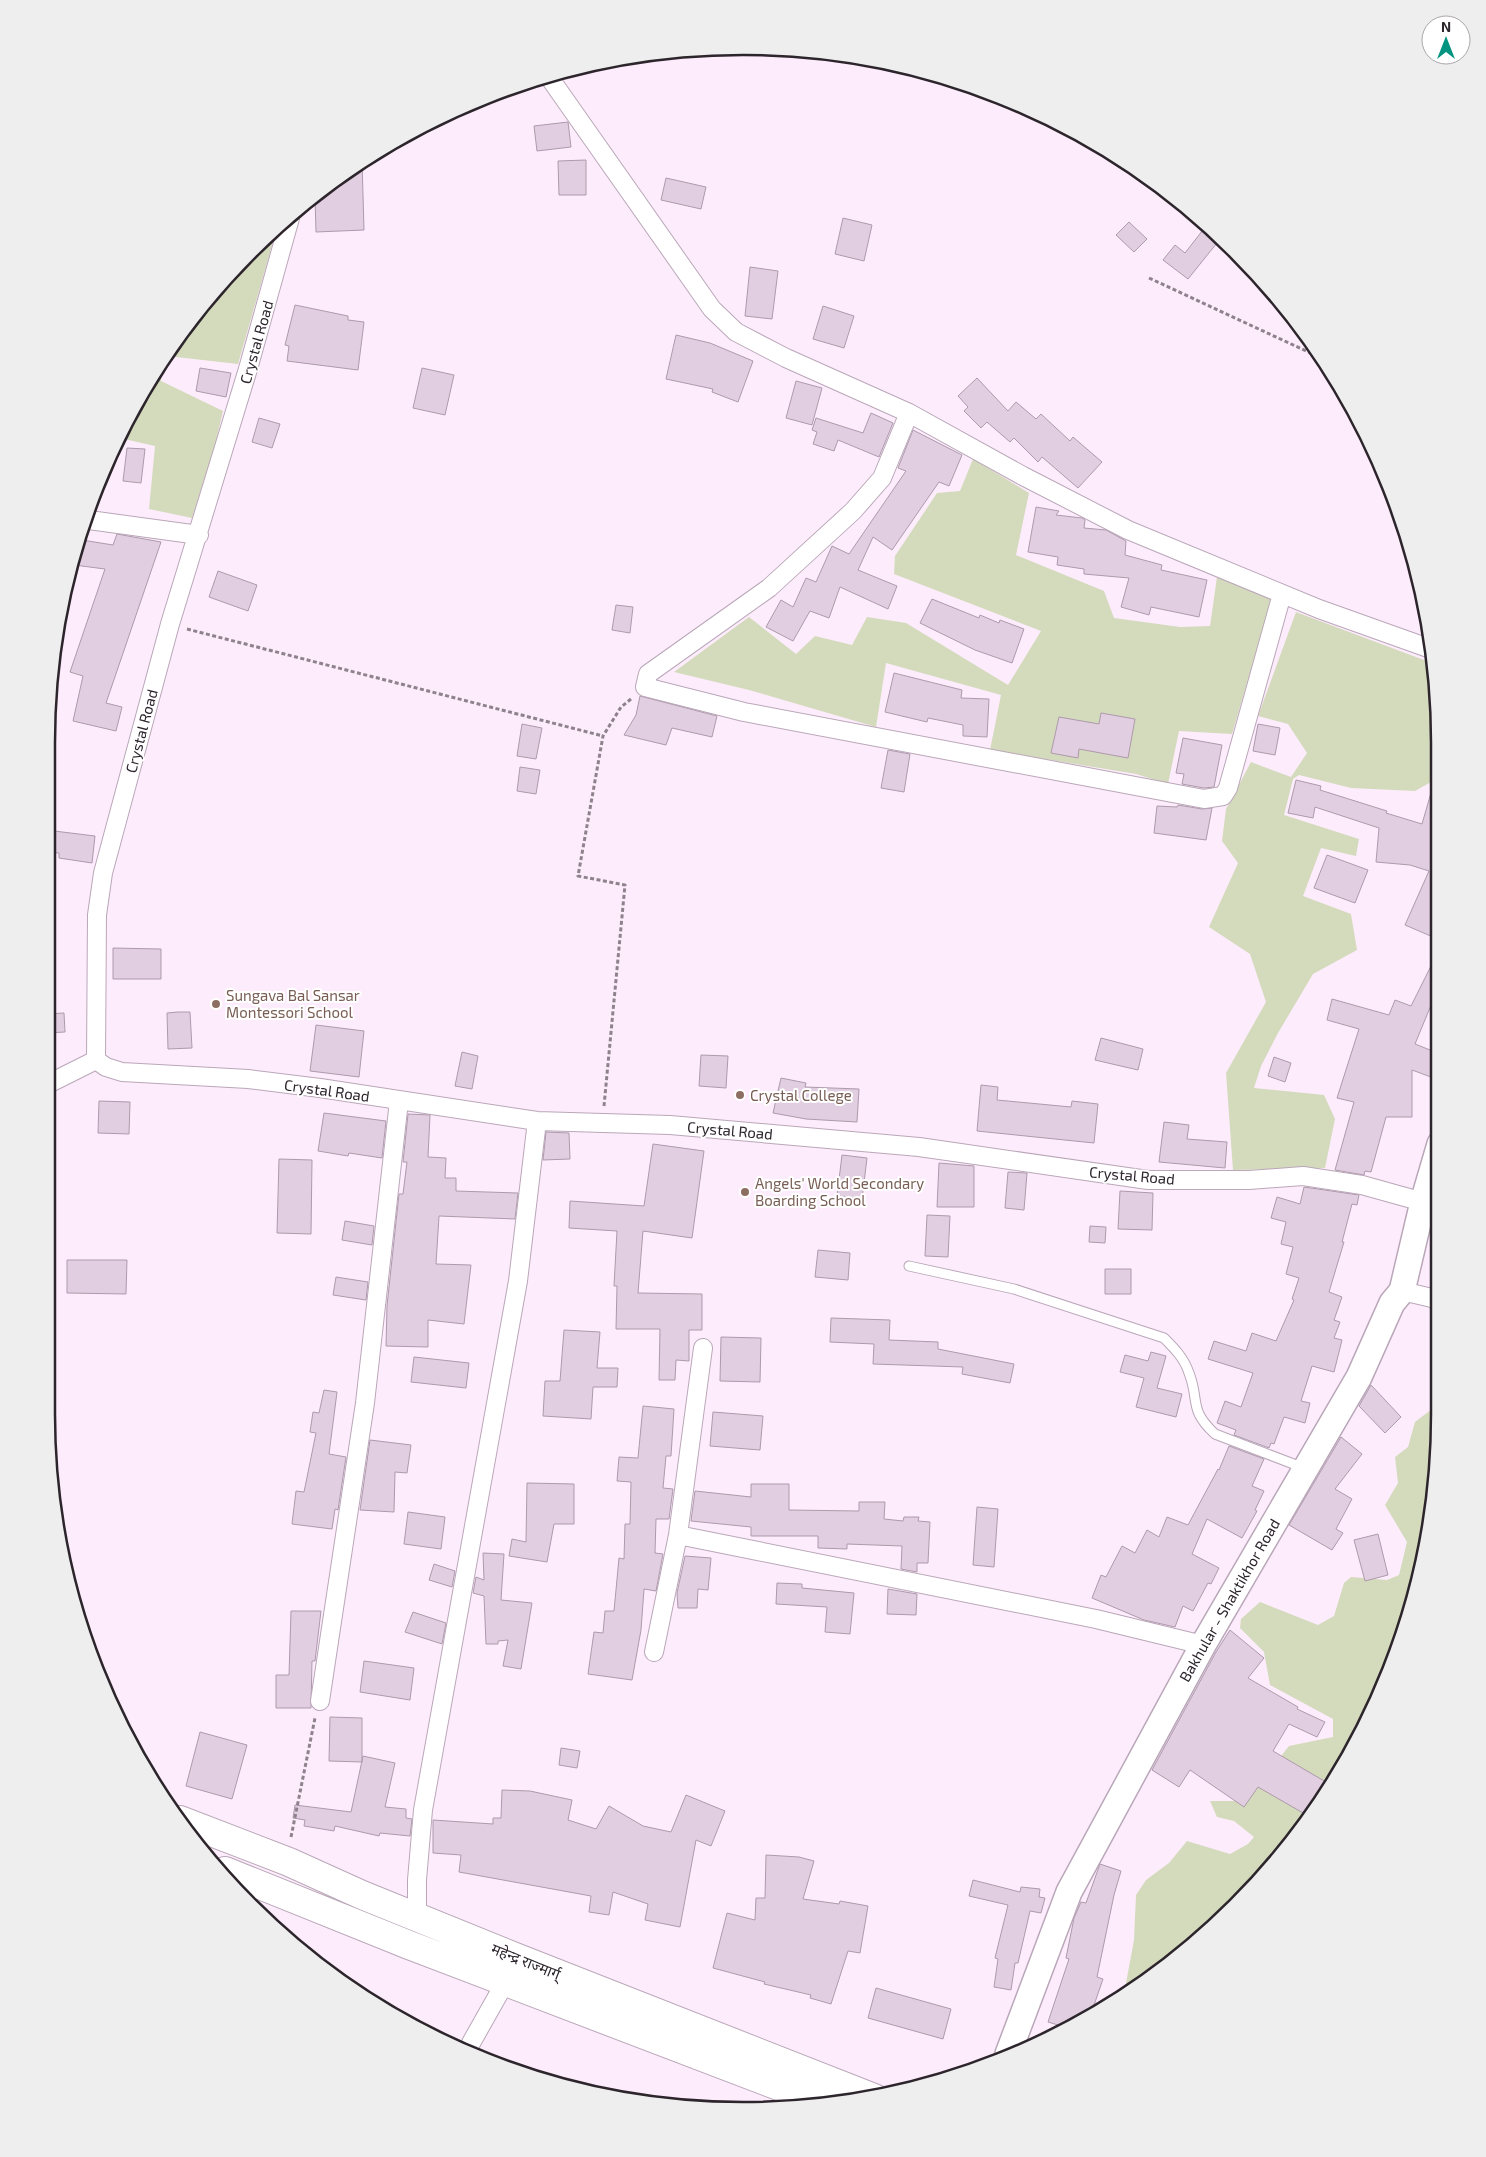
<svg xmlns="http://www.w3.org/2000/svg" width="1486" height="2157" viewBox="0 0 1486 2157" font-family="'Exo 2','Noto Sans Devanagari',sans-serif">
	<rect width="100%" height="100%" fill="#fdedfc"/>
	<path fill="#d4dabc" d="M 277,228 L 238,364 L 167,356 C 197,308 233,264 277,228 Z
		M 161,365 L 161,381 L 223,411 L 214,449 L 192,518 L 149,509 L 155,446 L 124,439 L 115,451 L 113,451 L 118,435 Z
		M 973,459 L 1029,493 L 1016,555 L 1104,591 L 1114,618 L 1180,627 L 1210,626 L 1217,577 L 1272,599 L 1232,734 L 1179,731 L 1168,784 L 1136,774 L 990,750 L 1001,695 L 886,663 L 876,727 L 749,690 L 674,672 L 749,617 L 796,654 L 815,636 L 852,645 L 867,617 L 906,623 L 1008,685 L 1041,631 L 894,574 L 895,556 L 937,493 L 960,491 Z
		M 1296,612 L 1432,663 L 1440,743 L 1440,777 L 1415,791 L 1351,788 L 1299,775 L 1293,779 L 1284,815 L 1359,839 L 1356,856 L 1321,848 L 1303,896 L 1351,914 L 1357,950 L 1313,974 L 1278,1033 L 1261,1066 L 1254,1088 L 1324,1095 L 1335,1119 L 1325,1168 L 1233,1170 L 1226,1073 L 1266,1002 L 1250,954 L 1209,927 L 1238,863 L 1222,841 L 1226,809 L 1251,762 L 1291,777 L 1307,753 L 1288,724 L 1258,716 Z
		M 1440,1403 L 1435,1467 L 1427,1473 L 1433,1482 L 1426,1550 L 1387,1681 L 1322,1801 L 1235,1907 L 1167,1967 L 1124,1994 L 1134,1940 L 1136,1895 L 1146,1880 L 1169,1863 L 1187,1841 L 1230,1854 L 1248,1844 L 1254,1837 L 1234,1821 L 1217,1817 L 1210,1801 L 1246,1801 L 1289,1746 L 1333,1737 L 1333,1719 L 1270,1685 L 1264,1652 L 1240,1628 L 1241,1619 L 1260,1602 L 1318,1625 L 1334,1616 L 1344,1583 L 1351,1577 L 1387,1580 L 1399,1575 L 1407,1542 L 1385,1505 L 1398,1483 L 1395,1457 L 1408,1447 L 1415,1422 Z"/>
	<path fill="#e2cee1" stroke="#ad9aac" d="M 568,122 L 571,147 L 537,151 L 534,126 Z
		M 586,160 L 586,195 L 559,195 L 558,161 Z
		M 362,161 L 364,230 L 316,232 L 315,197 Z
		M 666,178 L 706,187 L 701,209 L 661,200 Z
		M 843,218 L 872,225 L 864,261 L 835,254 Z
		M 1129,222 L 1147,239 L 1134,252 L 1116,235 Z
		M 1206,226 L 1221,238 L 1188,279 L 1163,260 L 1175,245 L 1185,253 Z
		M 750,267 L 778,271 L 772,319 L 745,316 Z
		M 295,305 L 348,316 L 348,320 L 364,322 L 358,370 L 287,361 L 289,346 L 285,345 Z
		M 823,306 L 854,316 L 844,348 L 813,339 Z
		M 676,335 L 710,343 L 753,361 L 738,402 L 712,392 L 713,389 L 666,379 Z
		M 200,368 L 231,373 L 226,397 L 196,391 Z
		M 422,368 L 454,375 L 445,415 L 413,408 Z
		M 977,378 L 1008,411 L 1016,402 L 1036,419 L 1041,414 L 1070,441 L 1073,437 L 1102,462 L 1078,488 L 1042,457 L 1038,462 L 1014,438 L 1010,442 L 987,422 L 981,428 L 964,411 L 968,407 L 958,396 Z
		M 796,381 L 822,388 L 812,425 L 786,418 Z
		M 871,413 L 893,423 L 879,457 L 838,440 L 834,451 L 813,444 L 817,432 L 812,430 L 816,418 L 863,433 Z
		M 259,418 L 280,424 L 272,448 L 252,442 Z
		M 913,430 L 962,455 L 949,486 L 939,482 L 892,550 L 873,537 L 858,570 L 897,586 L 888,609 L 840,587 L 829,618 L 810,611 L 793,641 L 766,627 L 781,600 L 793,607 L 806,578 L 816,582 L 832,546 L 849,554 L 906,471 L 898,468 Z
		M 127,448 L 145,449 L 141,483 L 123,481 Z
		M 1036,507 L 1059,511 L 1056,515 L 1082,518 L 1085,520 L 1084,528 L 1106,530 L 1126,541 L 1125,555 L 1162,565 L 1161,570 L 1207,580 L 1199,617 L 1151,607 L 1149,615 L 1121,607 L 1129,578 L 1084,574 L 1084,569 L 1057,565 L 1058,557 L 1028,552 Z
		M 117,534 L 161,542 L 106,703 L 122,707 L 116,731 L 73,721 L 83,676 L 70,672 L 105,569 L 74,565 L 82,540 L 113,545 Z
		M 218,571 L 257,585 L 248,611 L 209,597 Z
		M 932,599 L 979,618 L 980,615 L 999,623 L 1000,620 L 1024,629 L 1012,663 L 975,650 L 920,623 Z
		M 616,605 L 633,607 L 630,633 L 612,630 Z
		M 894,673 L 962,690 L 961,698 L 989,699 L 987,737 L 963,736 L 963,725 L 928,718 L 927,722 L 885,712 Z
		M 640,696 L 717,716 L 712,737 L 672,728 L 666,745 L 624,735 L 636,715 Z
		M 1101,713 L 1135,719 L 1128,758 L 1079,749 L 1078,758 L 1051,753 L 1059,717 L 1099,724 Z
		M 522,724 L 542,728 L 536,759 L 517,756 Z
		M 1258,724 L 1280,728 L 1275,755 L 1253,751 Z
		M 1183,738 L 1222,745 L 1214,787 L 1204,788 L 1182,784 L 1184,774 L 1176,773 Z
		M 888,750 L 910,754 L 904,792 L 881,788 Z
		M 520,767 L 540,770 L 536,794 L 517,791 Z
		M 1435,779 L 1440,779 L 1440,940 L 1405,925 L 1429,871 L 1410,865 L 1376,862 L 1379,828 L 1315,807 L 1313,818 L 1288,813 L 1296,780 L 1321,786 L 1320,790 L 1387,811 L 1386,813 L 1422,824 Z
		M 1178,805 L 1202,809 L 1212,808 L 1206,840 L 1154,833 L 1157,806 L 1177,807 Z
		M 46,830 L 95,836 L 92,863 L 59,858 L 59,853 L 46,852 Z
		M 1327,855 L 1368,870 L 1355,903 L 1314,888 Z
		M 113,948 L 161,949 L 161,979 L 113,979 Z
		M 1440,948 L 1440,1001 L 1434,998 L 1415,1044 L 1440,1054 L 1431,1077 L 1412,1070 L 1412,1117 L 1386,1117 L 1371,1172 L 1365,1171 L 1364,1175 L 1335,1170 L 1354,1102 L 1337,1098 L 1359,1029 L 1327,1020 L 1332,999 L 1389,1015 L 1395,1000 L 1411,1006 Z
		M 178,1012 L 190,1012 L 192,1048 L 168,1049 L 167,1013 Z
		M 64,1013 L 65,1032 L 46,1033 L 46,1014 Z
		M 316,1025 L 364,1031 L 359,1077 L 310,1071 Z
		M 1101,1038 L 1143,1049 L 1138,1070 L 1095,1060 Z
		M 462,1052 L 478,1056 L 472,1089 L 455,1086 Z
		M 701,1055 L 728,1056 L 726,1088 L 699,1086 Z
		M 1274,1057 L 1291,1063 L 1285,1082 L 1268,1076 Z
		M 781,1078 L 806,1083 L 805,1087 L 859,1089 L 857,1122 L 806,1119 L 773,1113 Z
		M 981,1085 L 998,1087 L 997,1100 L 1071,1107 L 1072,1101 L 1098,1104 L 1094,1143 L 977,1131 Z
		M 99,1101 L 130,1102 L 129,1134 L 98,1133 Z
		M 324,1113 L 386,1121 L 382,1158 L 349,1153 L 348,1156 L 318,1151 Z
		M 408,1114 L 430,1115 L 428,1157 L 446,1158 L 445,1178 L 456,1178 L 456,1191 L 518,1193 L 515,1219 L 439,1216 L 436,1264 L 471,1265 L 464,1324 L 428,1320 L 428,1347 L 386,1346 L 387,1306 L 399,1194 L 403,1194 L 407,1162 L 403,1162 Z
		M 1164,1122 L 1189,1125 L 1187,1139 L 1227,1142 L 1225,1168 L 1159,1162 Z
		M 546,1132 L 569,1133 L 570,1159 L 543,1160 Z
		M 653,1144 L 704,1151 L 692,1238 L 643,1231 L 638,1293 L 702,1294 L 702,1330 L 689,1330 L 689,1361 L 676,1360 L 675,1380 L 659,1380 L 660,1329 L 616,1329 L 617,1286 L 614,1286 L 617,1231 L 569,1228 L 570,1201 L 644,1206 Z
		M 842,1155 L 867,1158 L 862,1199 L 837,1196 Z
		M 279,1159 L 312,1160 L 311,1234 L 277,1233 Z
		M 939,1163 L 974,1166 L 974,1207 L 937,1207 Z
		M 1008,1172 L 1027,1173 L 1024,1210 L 1005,1208 Z
		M 1304,1187 L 1359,1195 L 1357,1205 L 1352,1204 L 1342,1242 L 1344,1242 L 1329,1292 L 1342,1297 L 1334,1320 L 1340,1322 L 1334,1338 L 1342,1340 L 1334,1372 L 1312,1366 L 1301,1401 L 1310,1403 L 1305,1423 L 1284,1417 L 1274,1444 L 1271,1443 L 1269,1448 L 1234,1435 L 1236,1430 L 1217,1423 L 1225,1401 L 1241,1407 L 1253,1373 L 1208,1359 L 1214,1341 L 1246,1351 L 1252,1333 L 1276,1341 L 1294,1300 L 1292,1299 L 1299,1278 L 1286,1274 L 1293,1247 L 1281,1244 L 1286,1222 L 1271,1218 L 1277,1197 L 1300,1204 Z
		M 1120,1191 L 1153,1193 L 1152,1230 L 1118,1229 Z
		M 927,1215 L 950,1216 L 948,1257 L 925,1256 Z
		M 345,1221 L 374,1226 L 372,1245 L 342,1240 Z
		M 1090,1226 L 1106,1227 L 1105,1243 L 1089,1242 Z
		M 818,1250 L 850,1253 L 848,1280 L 815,1277 Z
		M 67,1260 L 127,1260 L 126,1294 L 67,1293 Z
		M 1105,1269 L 1131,1269 L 1131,1294 L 1105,1294 Z
		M 336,1277 L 368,1282 L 366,1300 L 333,1295 Z
		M 831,1318 L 890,1320 L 889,1340 L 938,1342 L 938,1349 L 1014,1364 L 1010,1383 L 962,1374 L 963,1367 L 873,1364 L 874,1344 L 830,1342 Z
		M 564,1330 L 600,1332 L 597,1368 L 618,1368 L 617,1387 L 593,1387 L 591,1419 L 543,1416 L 545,1381 L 560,1381 Z
		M 721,1337 L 761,1338 L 760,1382 L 720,1381 Z
		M 1151,1352 L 1166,1356 L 1157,1388 L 1182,1394 L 1176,1417 L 1136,1407 L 1144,1378 L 1120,1372 L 1125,1355 L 1148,1361 Z
		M 414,1357 L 469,1363 L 466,1388 L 411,1382 Z
		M 1371,1385 L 1401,1417 L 1385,1433 L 1359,1406 Z
		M 324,1390 L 337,1392 L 329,1454 L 346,1457 L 338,1510 L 335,1509 L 332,1529 L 292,1524 L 296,1491 L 304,1492 L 316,1433 L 310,1432 L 313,1412 L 319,1413 Z
		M 643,1406 L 674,1409 L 671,1456 L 666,1456 L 663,1488 L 673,1489 L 669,1519 L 656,1519 L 655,1553 L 663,1554 L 656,1591 L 644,1589 L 641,1630 L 632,1680 L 588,1674 L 594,1632 L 603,1633 L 605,1611 L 614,1611 L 619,1558 L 624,1559 L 625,1524 L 630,1524 L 631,1482 L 617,1481 L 619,1457 L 638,1458 Z
		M 713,1412 L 763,1416 L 760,1450 L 710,1446 Z
		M 1341,1437 L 1362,1454 L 1335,1489 L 1352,1499 L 1336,1529 L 1343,1533 L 1332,1550 L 1289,1525 Z
		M 370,1440 L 411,1445 L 407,1473 L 395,1472 L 394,1512 L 360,1510 Z
		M 1229,1446 L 1264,1459 L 1252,1486 L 1264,1491 L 1255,1510 L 1257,1511 L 1242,1538 L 1207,1519 L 1192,1554 L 1219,1568 L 1211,1584 L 1208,1583 L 1193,1611 L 1183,1606 L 1175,1627 L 1144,1620 L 1092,1598 L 1101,1575 L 1106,1577 L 1122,1546 L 1135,1553 L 1147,1530 L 1159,1537 L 1167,1517 L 1188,1525 L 1218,1469 L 1219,1470 Z
		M 527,1483 L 574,1484 L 574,1524 L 554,1524 L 547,1562 L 509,1556 L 512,1539 L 526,1542 Z
		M 751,1484 L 789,1484 L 789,1510 L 859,1511 L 859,1502 L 885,1502 L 884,1519 L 903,1521 L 904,1517 L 919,1517 L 918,1521 L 930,1522 L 928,1563 L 917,1563 L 917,1572 L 901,1569 L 902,1546 L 847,1544 L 847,1549 L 818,1548 L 818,1536 L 751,1536 L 751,1527 L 691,1521 L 695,1491 L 751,1497 Z
		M 977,1507 L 998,1509 L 994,1567 L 973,1565 Z
		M 408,1512 L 445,1517 L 441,1549 L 404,1544 Z
		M 1378,1534 L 1388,1575 L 1365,1581 L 1354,1540 Z
		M 483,1553 L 504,1554 L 501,1600 L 532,1603 L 521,1669 L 503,1666 L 508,1640 L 498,1641 L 498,1644 L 486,1644 L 484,1596 L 473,1593 L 476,1577 L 484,1580 Z
		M 685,1556 L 711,1558 L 708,1590 L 698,1589 L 697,1608 L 678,1608 L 677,1593 Z
		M 434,1564 L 455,1571 L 452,1587 L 429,1580 Z
		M 777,1583 L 802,1584 L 802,1588 L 854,1593 L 850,1634 L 825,1632 L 827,1607 L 776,1604 Z
		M 888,1589 L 917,1594 L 916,1615 L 887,1614 Z
		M 291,1611 L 321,1611 L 315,1661 L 312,1661 L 311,1708 L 276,1708 L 276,1675 L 289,1675 Z
		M 413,1612 L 446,1623 L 442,1644 L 405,1632 Z
		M 1230,1630 L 1264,1658 L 1248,1678 L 1298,1707 L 1297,1709 L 1325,1722 L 1317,1737 L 1289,1724 L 1273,1751 L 1331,1785 L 1322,1801 L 1310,1817 L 1258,1787 L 1244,1807 L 1190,1770 L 1179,1787 L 1152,1770 L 1216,1652 Z
		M 364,1661 L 414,1668 L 410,1700 L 360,1692 Z
		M 330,1717 L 362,1718 L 362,1762 L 329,1761 Z
		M 200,1732 L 247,1745 L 232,1799 L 186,1786 Z
		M 561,1748 L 580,1751 L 577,1768 L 559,1765 Z
		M 363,1756 L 395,1763 L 385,1807 L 406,1809 L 406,1818 L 412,1819 L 410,1836 L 380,1833 L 379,1836 L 335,1826 L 334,1831 L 304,1826 L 305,1820 L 293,1818 L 295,1805 L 351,1812 Z
		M 502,1790 L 530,1791 L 572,1800 L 568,1820 L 596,1829 L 609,1806 L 643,1826 L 671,1832 L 686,1795 L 725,1811 L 711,1846 L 696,1840 L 680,1927 L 645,1920 L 648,1904 L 613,1892 L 609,1915 L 589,1912 L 591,1896 L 459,1872 L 461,1855 L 433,1853 L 433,1820 L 493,1824 L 493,1818 L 501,1818 Z
		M 766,1855 L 799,1857 L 814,1861 L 803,1899 L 839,1904 L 840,1901 L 868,1906 L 860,1953 L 848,1951 L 831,2004 L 810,1998 L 811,1995 L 764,1984 L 765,1982 L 713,1968 L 727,1913 L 755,1920 L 756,1898 L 765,1898 Z
		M 1100,1864 L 1121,1871 L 1114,1895 L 1097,1977 L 1103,1979 L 1091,2014 L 1068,2028 L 1048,2022 L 1069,1959 L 1066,1958 L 1074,1918 L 1081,1902 L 1086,1903 Z
		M 973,1880 L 1020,1892 L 1021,1887 L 1040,1889 L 1039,1897 L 1045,1898 L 1041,1913 L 1030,1911 L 1018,1963 L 1015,1963 L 1011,1990 L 994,1987 L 998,1959 L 995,1958 L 1008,1905 L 969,1896 Z
		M 876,1988 L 951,2009 L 943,2039 L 868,2018 Z"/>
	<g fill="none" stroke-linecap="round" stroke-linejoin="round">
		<g stroke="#baa7b9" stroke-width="11">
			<path id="lane" d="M 909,1266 L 1014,1289 L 1164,1338 C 1175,1349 1184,1358 1189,1373 C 1200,1401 1188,1409 1215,1434 L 1304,1468"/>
		</g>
		<g stroke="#baa7b9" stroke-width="20">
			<path id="street" d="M 549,77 L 712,309 L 736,332 L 786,358 L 909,413 L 1023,476 L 1128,530 L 1319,609 L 1431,649
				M 290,218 L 248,369 L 170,624 L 103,873 L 97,915 L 96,1060 L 106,1067 L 122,1072 L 248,1079 L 320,1088 L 537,1121 L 670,1125 L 919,1147 L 1148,1180 L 1249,1180 L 1303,1176 L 1362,1185 L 1423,1202
				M 909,413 L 882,478 L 853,511 L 769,588 L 648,674 L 645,687 L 744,712 L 1204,799 L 1223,796 L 1228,788 L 1282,594
				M 89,520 L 199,535
				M 46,1085 L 96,1060
				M 1402,1291 L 1432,1298 L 1440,1303
				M 678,1535 L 1096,1619 L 1203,1645
				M 654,1652 L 678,1535 L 703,1348
				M 320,1701 L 365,1403 L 399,1101
				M 417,1918 L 417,1880 L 423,1810 L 518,1281 L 537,1121
				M 468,2053 L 471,2043 L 506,1981"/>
		</g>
		<g stroke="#baa7b9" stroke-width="28">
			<path id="secondary" d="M 1008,2054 L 1069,1892 L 1203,1645 L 1359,1377 L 1392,1303 L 1402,1291 L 1423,1202 L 1440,1144"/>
		</g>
		<g stroke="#baa7b9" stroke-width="30">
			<path id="highway" d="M 180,1820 L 289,1862 L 362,1895 L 515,1957 L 874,2098
				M 225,1871 L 409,1945 L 823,2103"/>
		</g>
		<path stroke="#8e828d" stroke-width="3" stroke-dasharray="4 2.5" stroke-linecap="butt" d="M 1149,278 L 1319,357
			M 187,629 L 603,736
			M 604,1106 L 625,885 L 578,876 L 603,736 L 621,707 L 631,699
			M 46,1362 L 50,1335 L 48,1232
			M 291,1837 L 315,1718"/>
		<use href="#lane" stroke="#fff" stroke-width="9"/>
		<use href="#street" stroke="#fff" stroke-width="18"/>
		<use href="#secondary" stroke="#fff" stroke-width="25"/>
		<use href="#highway" stroke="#fff" stroke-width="28"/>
	</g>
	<g fill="#8d6e63" stroke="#fff" stroke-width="2">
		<circle cx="216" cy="1004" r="5"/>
		<circle cx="740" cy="1095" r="5"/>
		<circle cx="745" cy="1192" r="5"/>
	</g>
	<g text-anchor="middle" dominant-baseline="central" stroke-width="4" stroke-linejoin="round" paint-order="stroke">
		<g font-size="15" fill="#2d252c" stroke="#fff">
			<text transform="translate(256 342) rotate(-74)">Crystal Road</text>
			<text transform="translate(141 731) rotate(-75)">Crystal Road</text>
			<text transform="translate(327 1090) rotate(8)">Crystal Road</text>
			<text transform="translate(730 1130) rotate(5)">Crystal Road</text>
			<text transform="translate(1132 1175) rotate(5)">Crystal Road</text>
			<text transform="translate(1229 1600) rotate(-60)">Bakhular - Shaktikhor Road</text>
			<text transform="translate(526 1961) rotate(22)">महेन्द्र राज्मार्ग्</text>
		</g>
		<g font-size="15" fill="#785e54" stroke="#fff" text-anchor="start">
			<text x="226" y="995">Sungava Bal Sansar<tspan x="226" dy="17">Montessori School</tspan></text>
			<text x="750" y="1095">Crystal College</text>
			<text x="755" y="1183">Angels' World Secondary<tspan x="755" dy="17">Boarding School</tspan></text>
		</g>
	</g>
	<path d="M0 0H1486V2157H0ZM743 55H743A688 688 0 0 1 1431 743V1414A688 688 0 0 1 743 2102H743A688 688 0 0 1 55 1414V743A688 688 0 0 1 743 55Z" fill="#eee" fill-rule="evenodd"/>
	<path fill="none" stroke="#2d252c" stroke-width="2.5" d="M743 55H743A688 688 0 0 1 1431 743V1414A688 688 0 0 1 743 2102H743A688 688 0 0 1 55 1414V743A688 688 0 0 1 743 55Z"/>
	<g transform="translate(1446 40)"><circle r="24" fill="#ffffff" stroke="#aba8ab"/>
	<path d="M0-4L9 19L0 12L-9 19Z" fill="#039481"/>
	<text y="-8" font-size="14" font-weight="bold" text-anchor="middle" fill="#2d252c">N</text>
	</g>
</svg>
